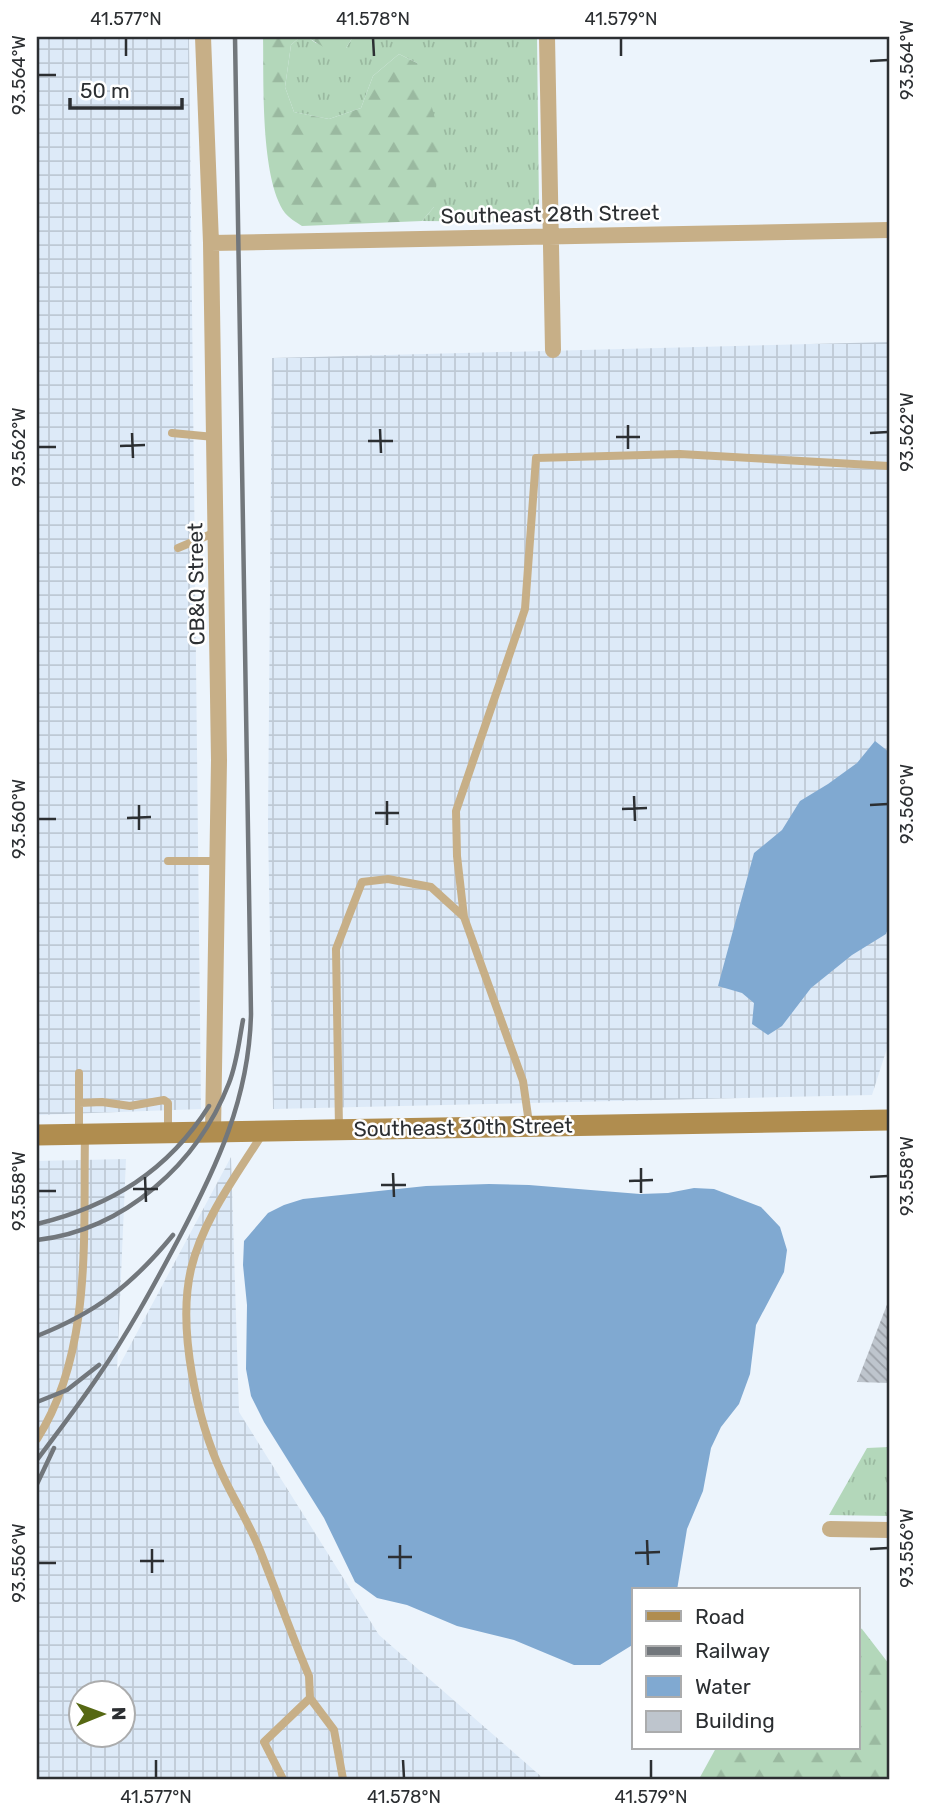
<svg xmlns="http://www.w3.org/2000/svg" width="926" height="1816" viewBox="0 0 926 1816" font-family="Rubik,sans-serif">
	<defs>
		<pattern id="industrial-grid" width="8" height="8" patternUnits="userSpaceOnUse" patternTransform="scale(1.75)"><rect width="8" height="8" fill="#ddeaf8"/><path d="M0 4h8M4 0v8" fill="none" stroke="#bec9d5"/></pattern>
		<pattern id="grass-tufts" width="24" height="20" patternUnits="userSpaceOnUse" patternTransform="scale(1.75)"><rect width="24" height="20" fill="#b3d7ba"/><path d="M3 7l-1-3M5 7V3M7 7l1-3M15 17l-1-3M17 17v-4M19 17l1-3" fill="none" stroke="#9ab9a0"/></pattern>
		<pattern id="forest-firs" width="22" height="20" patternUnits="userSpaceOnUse" patternTransform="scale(1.75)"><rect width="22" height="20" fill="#b3d7ba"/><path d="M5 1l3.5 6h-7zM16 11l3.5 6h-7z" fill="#9ab9a0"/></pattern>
		<pattern id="building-back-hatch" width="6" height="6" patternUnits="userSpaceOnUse" patternTransform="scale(1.75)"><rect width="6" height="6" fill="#bec5cd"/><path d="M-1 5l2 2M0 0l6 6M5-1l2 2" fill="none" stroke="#9ba0a7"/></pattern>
	</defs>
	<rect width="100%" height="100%" fill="#ecf4fc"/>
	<path fill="url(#industrial-grid)" fill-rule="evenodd" d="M 37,37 L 189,37 L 201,1109 L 37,1115 Z
		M 889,342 L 889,1042 L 872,1095 L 273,1109 L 268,826 L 272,358 Z
		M 231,1157 L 239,1412 L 379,1635 L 544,1779 L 37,1779 L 37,1161 L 126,1159 L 117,1370 ZM 80,1694 L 122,1694 L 122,1736 L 80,1736 Z"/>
	<path fill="url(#grass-tufts)" d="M 300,37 L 307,37 L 316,43 L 346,48 L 353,37 L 537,37 L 539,209 L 531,222 L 422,221 L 434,207 L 417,63 L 399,54 L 373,76 L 361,108 L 329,119 L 294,112 L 285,87 L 291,45 Z
		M 889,1447 L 889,1516 L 829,1515 L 867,1448 Z"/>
	<path fill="url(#forest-firs)" d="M 263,37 L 300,37 L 291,45 L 285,87 L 294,112 L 329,119 L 361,108 L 373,76 L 399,54 L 417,63 L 427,89 L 441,141 L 434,207 L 422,221 L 302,226 C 296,222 289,218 285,213 C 260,178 264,80 263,37 Z
		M 307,37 L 353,37 L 346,48 L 335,54 Z
		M 858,1627 L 862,1629 L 889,1664 L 889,1779 L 699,1779 L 716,1748 L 858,1748 Z"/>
	<path fill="#80a9d1" d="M 875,741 L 889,752 L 889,925 L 886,934 L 852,955 L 811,988 L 782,1026 L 768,1035 L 752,1024 L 754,1003 L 742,993 L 718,986 L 754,853 L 782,830 L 800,801 L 828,784 L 857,763 Z
		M 489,1184 L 529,1185 L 640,1194 L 668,1193 L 694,1188 L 714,1189 L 761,1207 L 780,1227 L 787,1250 L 784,1272 L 756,1325 L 750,1374 L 739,1404 L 721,1427 L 711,1448 L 703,1491 L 687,1529 L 677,1590 L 634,1590 L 634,1644 L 600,1665 L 574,1665 L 514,1640 L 457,1626 L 407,1605 L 377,1598 L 355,1582 L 324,1518 L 264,1422 L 251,1396 L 246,1369 L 247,1305 L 243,1265 L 244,1241 L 268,1213 L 284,1205 L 303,1199 L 426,1186 Z"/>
	<path fill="url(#building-back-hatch)" d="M 888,1302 L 889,1383 L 857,1382 Z"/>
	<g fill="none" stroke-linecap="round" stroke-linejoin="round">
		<path stroke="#c7af87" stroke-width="8" d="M 172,433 L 214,437
			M 178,548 L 216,532
			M 168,861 L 218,861
			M 464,917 L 457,856 L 456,811 L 525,609 L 536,458 L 680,454 L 889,466
			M 79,1103 L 102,1102 L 130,1106 L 164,1100 L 168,1103 L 168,1132
			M 339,1128 L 336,949 L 362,882 L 388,879 L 431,887 L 464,917 L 523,1081 L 529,1123
			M 79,1133 L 79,1073
			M 263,1133 C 236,1176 203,1219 191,1269 C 177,1329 197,1421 223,1476 C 234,1500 249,1523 259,1548 C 276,1590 291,1634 309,1676 L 310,1698 L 334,1730 L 343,1779
			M 37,1439 C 93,1352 83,1233 85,1135
			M 283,1779 L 264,1742 L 310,1698"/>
		<path stroke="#c7af87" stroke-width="16" d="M 203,37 L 211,243 L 219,760 L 213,1132
			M 547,37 L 553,350
			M 211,243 L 889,230
			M 830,1529 L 889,1530"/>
		<path stroke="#b08d4f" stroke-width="21" d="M 37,1135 L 889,1120"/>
		<path stroke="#72777c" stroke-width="4.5" d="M 37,1224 C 111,1206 168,1171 209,1106
			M 37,1240 C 125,1230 198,1163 229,1083 C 237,1063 239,1041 243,1020
			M 37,1336 C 97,1312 132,1285 173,1235
			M 37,1402 L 67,1390 L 99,1365
			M 37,1460 C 57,1433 78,1406 97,1378 C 127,1335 153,1287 178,1240 C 217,1166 249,1099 251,1014 L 235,37
			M 37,1484 L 54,1448"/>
	</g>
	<path fill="none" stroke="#2c2f32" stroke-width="2.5" d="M 126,38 L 126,56M 373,38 L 374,56M 621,38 L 621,56M 870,61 L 888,60M 38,75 L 56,75M 628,425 L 628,449M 380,429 L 381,453M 132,433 L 133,458M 870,433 L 888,432M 616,437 L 640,437M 368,441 L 393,441M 120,446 L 145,445M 38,447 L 56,447M 634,796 L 635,821M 387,801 L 387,825M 139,805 L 139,830M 870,805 L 888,804M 622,809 L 647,808M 375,813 L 399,813M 127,818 L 151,817M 38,819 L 56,819M 641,1168 L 641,1193M 393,1173 L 394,1197M 145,1177 L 146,1202M 870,1177 L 888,1176M 629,1181 L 653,1180M 381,1185 L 406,1185M 133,1189 L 158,1189M 38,1191 L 56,1191M 647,1540 L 648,1565M 400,1545 L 400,1569M 152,1549 L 152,1573M 870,1549 L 888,1548M 635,1553 L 660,1552M 388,1557 L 412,1557M 140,1561 L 164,1561M 38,1563 L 56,1563M 156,1760 L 156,1778M 403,1760 L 404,1778M 651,1760 L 651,1778"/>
	<g text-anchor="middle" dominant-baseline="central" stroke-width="5" stroke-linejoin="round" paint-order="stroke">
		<g font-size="21" fill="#2c2f32" stroke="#fff">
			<text transform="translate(550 214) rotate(-1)">Southeast 28th Street</text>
			<text transform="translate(196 584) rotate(-91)">CB&amp;Q Street</text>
			<text transform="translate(463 1127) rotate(-1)">Southeast 30th Street</text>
		</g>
	</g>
	<rect width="926" height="1816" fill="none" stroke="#ffffff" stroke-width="77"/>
	<rect x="632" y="1588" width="228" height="161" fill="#ffffff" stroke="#abacad" stroke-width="2"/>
	<rect x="646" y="1611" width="35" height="10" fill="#b08d4f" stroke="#abacad" stroke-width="2"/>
	<text x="695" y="1624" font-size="21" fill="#2c2f32">Road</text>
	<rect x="646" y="1646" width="35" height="10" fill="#72777c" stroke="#abacad" stroke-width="2"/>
	<text x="695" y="1658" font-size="21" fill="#2c2f32">Railway</text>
	<rect x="646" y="1676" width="35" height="21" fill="#80a9d1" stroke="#abacad" stroke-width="2"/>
	<text x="695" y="1694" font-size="21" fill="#2c2f32">Water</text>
	<rect x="646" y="1711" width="35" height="21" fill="#bec5cd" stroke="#abacad" stroke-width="2"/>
	<text x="695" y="1728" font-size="21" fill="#2c2f32">Building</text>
	<g transform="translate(102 1714) rotate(89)"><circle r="33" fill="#ffffff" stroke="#abacad" stroke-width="2"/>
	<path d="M0-5L12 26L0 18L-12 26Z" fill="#566813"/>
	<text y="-10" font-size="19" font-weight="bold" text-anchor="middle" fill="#2c2f32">N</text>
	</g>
	<path d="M70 98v10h112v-10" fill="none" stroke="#2c2f32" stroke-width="3.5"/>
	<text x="80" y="98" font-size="21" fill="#2c2f32" stroke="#ffffff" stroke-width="5" paint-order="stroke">50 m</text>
	<rect x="38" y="38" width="850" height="1740" fill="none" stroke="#2c2f32" stroke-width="2.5"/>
	<g font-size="18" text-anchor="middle" fill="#2c2f32">
		<text x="126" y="25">41.577°N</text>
		<text x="373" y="25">41.578°N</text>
		<text x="621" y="25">41.579°N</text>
		<text transform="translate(907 60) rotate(-90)" y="6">93.564°W</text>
		<text transform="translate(19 75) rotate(-90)" y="6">93.564°W</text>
		<text transform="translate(907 432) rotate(-90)" y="6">93.562°W</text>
		<text transform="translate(19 447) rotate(-90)" y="6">93.562°W</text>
		<text transform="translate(907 804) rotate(-90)" y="6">93.560°W</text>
		<text transform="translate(19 819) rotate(-90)" y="6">93.560°W</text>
		<text transform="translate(907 1176) rotate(-90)" y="6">93.558°W</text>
		<text transform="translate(19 1191) rotate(-90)" y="6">93.558°W</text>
		<text transform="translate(907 1548) rotate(-90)" y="6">93.556°W</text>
		<text transform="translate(19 1563) rotate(-90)" y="6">93.556°W</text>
		<text x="156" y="1803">41.577°N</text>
		<text x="404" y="1803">41.578°N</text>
		<text x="651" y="1803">41.579°N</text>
	</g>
</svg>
